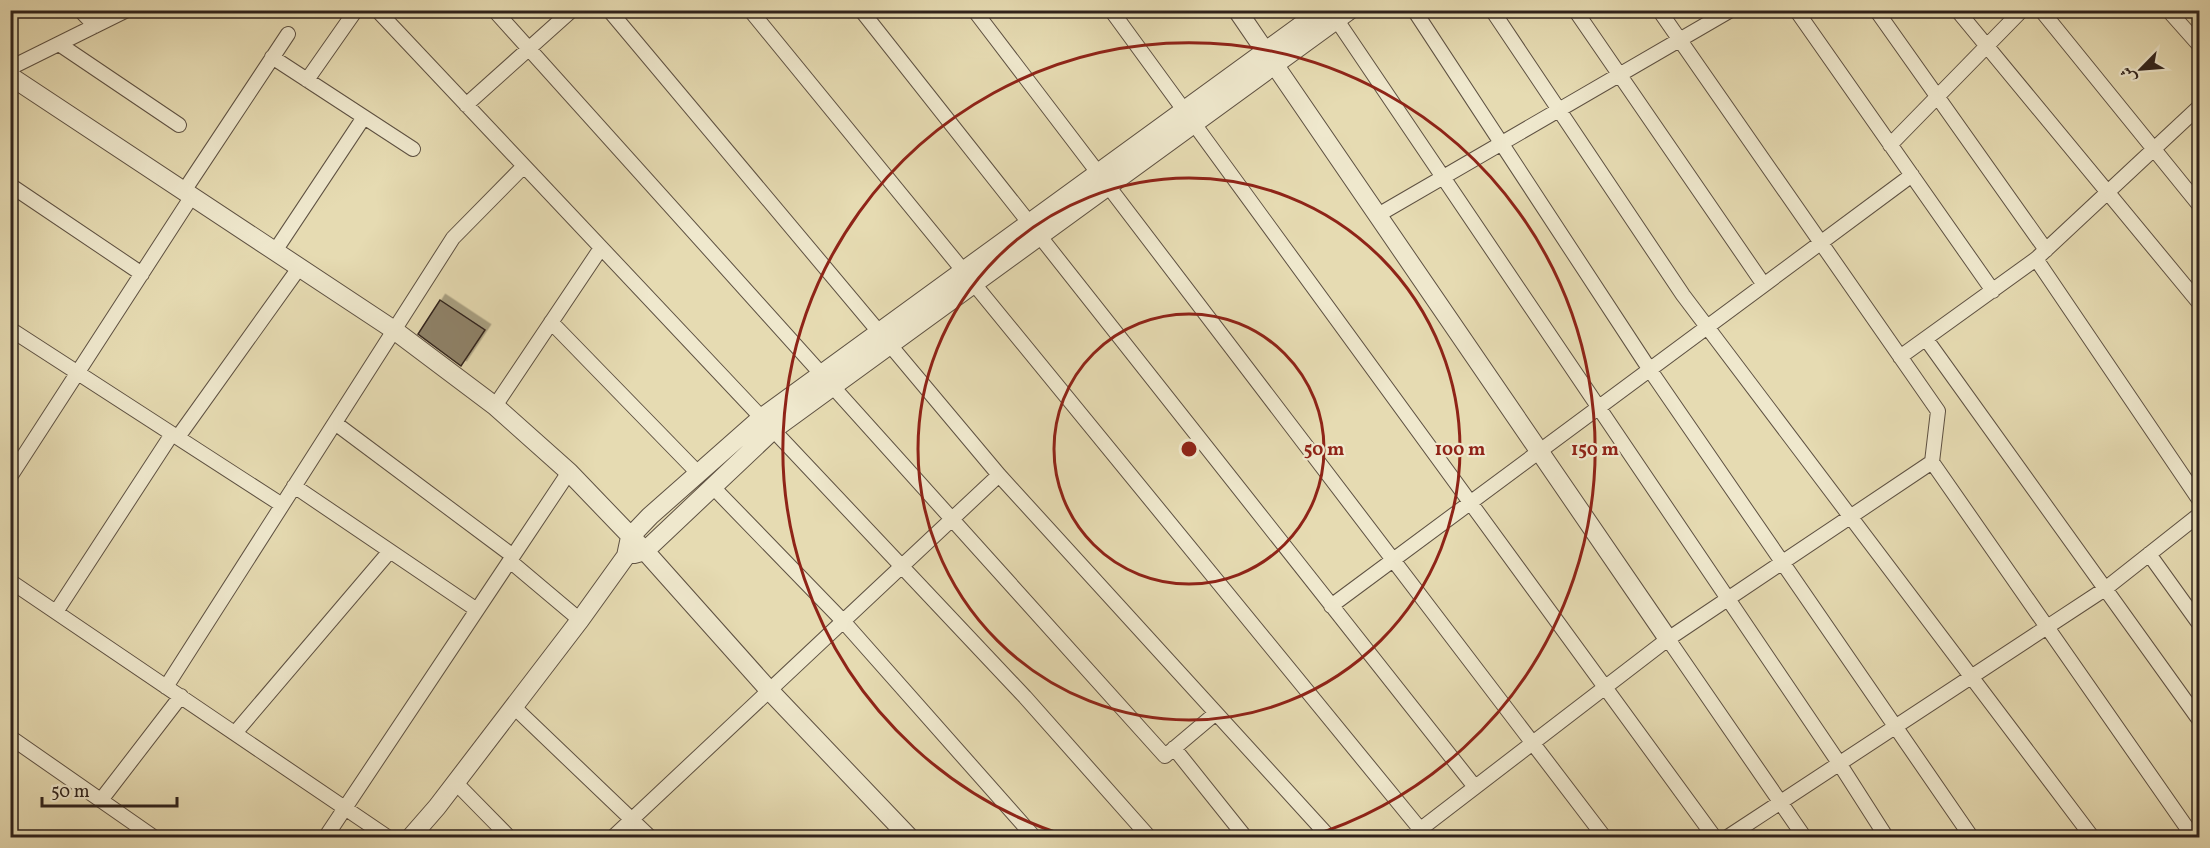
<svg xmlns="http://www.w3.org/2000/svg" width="2210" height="848" viewBox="0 0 2210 848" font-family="Vollkorn,Amiri,serif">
	<defs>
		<filter id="shadow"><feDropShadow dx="5.5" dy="-5.5" stdDeviation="0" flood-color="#0004"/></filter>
	</defs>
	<rect width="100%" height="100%" fill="#e6dbb2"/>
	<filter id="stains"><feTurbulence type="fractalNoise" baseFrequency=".00333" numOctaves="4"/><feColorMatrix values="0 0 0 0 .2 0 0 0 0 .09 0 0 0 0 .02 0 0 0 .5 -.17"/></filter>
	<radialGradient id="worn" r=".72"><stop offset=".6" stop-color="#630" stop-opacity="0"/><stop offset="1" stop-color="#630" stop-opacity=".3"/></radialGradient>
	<path fill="#8f836a" stroke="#30231c" stroke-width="1.5" filter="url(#shadow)" d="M 440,300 L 485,330 L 461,366 L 418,334 Z"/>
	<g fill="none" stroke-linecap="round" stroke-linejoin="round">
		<g stroke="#5e5142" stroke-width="16">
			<path id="minor" d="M 80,10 L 95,26
				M 377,10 L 1025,697 L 1150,838
				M 494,10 L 1165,756 L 1216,713
				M 609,10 L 999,475 L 1330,838
				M 750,10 L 1420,829
				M 861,10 L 1475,787
				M 974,10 L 1605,838
				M 1111,10 L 1715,838
				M 1330,10 L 1839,763 L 1887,838
				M 1414,10 L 1650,370 L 1972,838
				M 1492,10 L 1683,295 L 2093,838
				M 1575,10 L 1764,285
				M 1659,10 L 1938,411 L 1932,462 L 2194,838
				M 1796,10 L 1993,291
				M 1876,10 L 2046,250
				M 1957,10 L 2200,304
				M 2041,10 L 2200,206
				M 2168,10 L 2200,46
				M 59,44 L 179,125
				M 272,57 L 413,149
				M 10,68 L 127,10
				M 307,80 L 356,10
				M 466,105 L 572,10
				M 1890,145 L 2022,10
				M 10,185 L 142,274
				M 184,191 L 288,34
				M 1378,215 L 1731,10
				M 275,251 L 364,117
				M 2036,259 L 2200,501
				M 551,322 L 698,473
				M 10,329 L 282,505
				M 1926,339 L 2200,721
				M 1900,357 L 2036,259 L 2200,106
				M 495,406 L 601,248
				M 335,423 L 513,556
				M 178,437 L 299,268
				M 10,477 L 192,196
				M 294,486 L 477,610
				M 712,486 L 843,621 L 1035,838
				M 2149,554 L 2200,625
				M 510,561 L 580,620
				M 10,581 L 389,838
				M 1331,606 L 1912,175
				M 56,612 L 172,434
				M 1668,639 L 1805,838
				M 166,687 L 453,238 L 524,166
				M 514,707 L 651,838
				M 235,733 L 390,551
				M 10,737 L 155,838
				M 1174,748 L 1246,838
				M 456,783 L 510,838
				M 101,800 L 181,696
				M 325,838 L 569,472
				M 612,838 L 999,475
				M 1409,838 L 1668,639 L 1932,462
				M 1726,838 L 2105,589 L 2200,514"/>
		</g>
		<g stroke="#5e5142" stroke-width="20">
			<path id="tertiary" d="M 1237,10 L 1668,639
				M 10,76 L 394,330 L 495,406 L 569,472 L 645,551 L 769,690 L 910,838
				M 634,554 L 645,551 L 773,430 L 1350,10
				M 410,838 L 437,807 L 580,620 L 626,556 L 630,537 L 650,516 L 761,418 L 1322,10"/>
		</g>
		<use href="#minor" stroke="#efe8cd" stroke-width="14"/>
		<use href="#tertiary" stroke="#efe8cd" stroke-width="18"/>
	</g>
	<g fill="none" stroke="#8f2418" stroke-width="3">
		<circle cx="1189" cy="449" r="135"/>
		<circle cx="1189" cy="449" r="271"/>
		<path d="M1070 837A406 406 0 1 1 1308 837"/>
	</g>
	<circle cx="1189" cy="449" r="9" fill="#8f2418" stroke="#efe8cd" stroke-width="3"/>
	<g font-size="18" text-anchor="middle" font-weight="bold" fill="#8f2418" stroke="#efe8cd" stroke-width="4.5" stroke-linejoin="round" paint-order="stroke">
		<text x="1324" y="455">50 m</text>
		<text x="1460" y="455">100 m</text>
		<text x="1595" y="455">150 m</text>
	</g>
	<rect width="2210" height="848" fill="none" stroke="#e6dbb2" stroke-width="36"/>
	<rect x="12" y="12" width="2186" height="824" fill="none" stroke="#30231c" stroke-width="3"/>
	<rect x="18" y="18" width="2174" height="812" fill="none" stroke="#30231c" stroke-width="1.5"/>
	<g transform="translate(2141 69) rotate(245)" stroke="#efe8cd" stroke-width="4.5" paint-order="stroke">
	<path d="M0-4.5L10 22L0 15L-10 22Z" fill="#30231c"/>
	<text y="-9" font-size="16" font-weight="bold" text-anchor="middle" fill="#30231c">ش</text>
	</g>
	<path d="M42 797v9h135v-9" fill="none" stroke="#30231c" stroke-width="3"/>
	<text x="51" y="797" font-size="18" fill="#30231c" stroke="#efe8cd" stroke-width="4.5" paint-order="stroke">50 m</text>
	<rect width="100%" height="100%" filter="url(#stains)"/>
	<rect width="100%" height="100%" fill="url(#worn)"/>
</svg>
